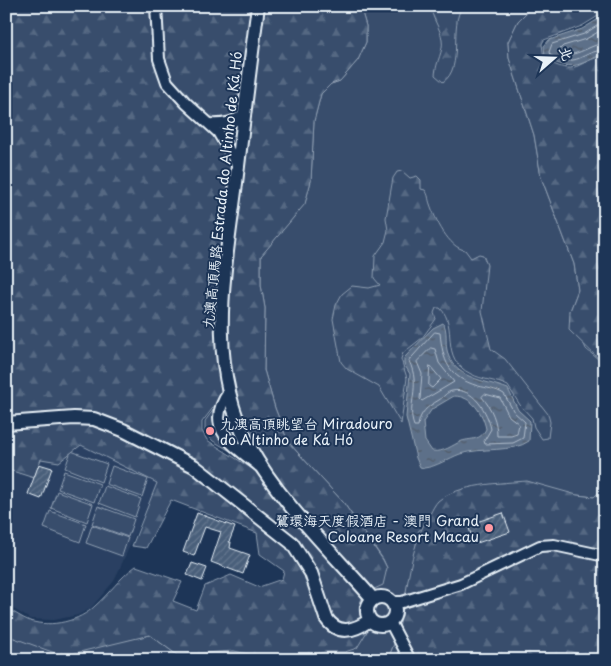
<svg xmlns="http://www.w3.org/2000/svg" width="611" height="666" viewBox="0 0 611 666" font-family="'Playpen Sans','LXGW WenKai TC',sans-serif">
	<defs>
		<pattern id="forest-firs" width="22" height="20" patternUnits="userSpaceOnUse" patternTransform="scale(1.25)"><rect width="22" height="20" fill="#374d6c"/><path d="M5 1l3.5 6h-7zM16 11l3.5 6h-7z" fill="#546782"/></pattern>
		<pattern id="water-ripples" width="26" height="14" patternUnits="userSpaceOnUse" patternTransform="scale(1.25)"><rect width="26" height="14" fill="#5d7089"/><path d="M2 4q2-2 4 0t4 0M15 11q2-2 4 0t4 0" fill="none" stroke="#505a66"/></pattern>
		<pattern id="building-hatch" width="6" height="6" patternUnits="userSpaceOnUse" patternTransform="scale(1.25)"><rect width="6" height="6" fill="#495e7a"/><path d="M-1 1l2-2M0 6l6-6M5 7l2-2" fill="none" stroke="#63768e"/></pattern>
	</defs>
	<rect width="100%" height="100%" fill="#1d3557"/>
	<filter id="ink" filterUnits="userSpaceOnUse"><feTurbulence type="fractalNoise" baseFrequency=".02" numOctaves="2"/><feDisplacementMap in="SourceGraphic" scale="10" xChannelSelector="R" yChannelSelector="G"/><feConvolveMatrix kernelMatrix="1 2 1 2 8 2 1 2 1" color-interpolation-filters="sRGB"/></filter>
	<g filter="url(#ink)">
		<path fill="#2a4162" d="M 40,426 L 163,472 L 114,581 L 90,609 L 78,615 L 54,620 L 30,619 L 6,604 L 6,428 Z"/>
		<path fill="#374d6c" stroke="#909fb2" d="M 360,6 L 533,6 L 518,21 L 508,42 L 509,58 L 534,135 L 541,177 L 574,264 L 578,290 L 570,311 L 586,349 L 605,365 L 605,486 L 594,497 L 577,495 L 419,530 C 410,571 406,623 387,660 L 287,660 L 325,652 L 345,652 L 368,630 L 359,616 L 359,603 L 387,568 L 383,559 L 343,502 L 288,442 L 275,408 L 264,370 L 265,308 L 261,285 L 261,256 L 305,203 L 311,181 L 314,121 L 321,94 L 331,84 L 340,81 L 358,60 L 366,42 L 366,26 Z
			M 214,409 C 212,428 220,438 232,452 L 213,441 L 205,432 L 205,421 Z
			M 71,451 L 107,464 L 101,482 L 65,468 Z
			M 112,466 L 148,479 L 142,497 L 106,484 Z
			M 64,471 L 100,484 L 94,502 L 58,489 Z
			M 105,486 L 141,499 L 135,517 L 99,503 Z
			M 57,491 L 93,504 L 87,522 L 51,508 Z
			M 98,506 L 134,519 L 128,537 L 92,524 Z
			M 50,511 L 86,524 L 80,542 L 44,528 Z
			M 92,525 L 128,538 L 122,556 L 86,543 Z
			M 6,635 L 14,638 L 126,640 L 150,635 L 177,655 L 235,651 L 275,660 L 6,660 Z"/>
		<path fill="url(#forest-firs)" stroke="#909fb2" d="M 6,6 L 360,6 L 366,26 L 366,42 L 358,60 L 340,81 L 331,84 L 321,94 L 314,121 L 311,181 L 305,204 L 261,256 L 261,285 L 265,308 L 264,370 L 275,408 L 288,442 L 343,502 L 383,560 L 387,568 L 383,585 L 372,590 C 327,538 272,488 246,423 C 230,385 225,344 217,304 L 216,339 L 221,390 L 219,400 L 202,422 L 202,431 L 207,440 L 257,472 L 364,595 C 355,609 360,618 368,630 L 357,648 L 345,652 L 325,652 L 287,660 L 275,660 L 234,651 L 177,655 L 150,635 L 63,656 L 6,635 L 6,608 C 14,612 22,618 30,621 C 51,628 80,621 95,606 C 110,593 119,578 136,566 L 182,582 L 173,601 L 196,610 L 205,586 L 231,575 L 259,587 L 282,579 L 284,571 L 260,554 L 257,533 L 171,500 L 146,548 L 132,546 L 157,483 L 81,445 L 59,462 L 41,459 L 34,478 L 6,469 Z
			M 431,6 L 463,6 C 448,25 465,67 443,82 L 435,75 C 436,61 444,51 442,40 C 441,28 431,18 431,6 Z
			M 533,6 L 605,6 L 605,12 L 582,26 L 544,40 L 542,44 L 544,59 C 578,79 576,60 605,56 L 605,181 L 598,203 L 605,243 L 605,303 L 599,318 L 601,324 L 605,326 L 605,365 L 569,330 L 570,311 L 578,290 L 574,264 L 541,177 L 534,135 L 509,58 L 508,42 L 518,21 Z
			M 402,171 L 410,178 L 417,176 L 421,180 L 421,189 L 425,190 C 429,195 428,199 430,204 C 435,219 449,248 465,250 L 471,258 L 479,254 L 483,255 L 487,265 L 482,311 L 491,349 L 505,359 L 548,414 L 550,422 L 548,438 L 542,439 L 534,427 L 532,418 L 520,405 L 508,386 C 496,380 482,380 471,374 C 438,358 459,326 440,308 L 436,308 L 434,313 L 436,319 L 422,338 L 403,353 L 401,359 L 407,378 L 401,424 L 379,387 L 347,369 L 341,362 L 333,319 L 336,305 L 342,294 L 352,286 L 369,288 L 380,285 L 374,278 L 375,256 L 385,242 L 388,230 L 386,218 L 393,178 L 397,172 Z
			M 527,481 L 577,495 L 594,497 L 605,486 L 605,660 L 567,651 L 566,660 L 387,660 C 411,614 402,557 430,514 C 432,510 435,504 438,501 C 458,484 502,483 527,481 Z"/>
		<path fill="url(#water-ripples)" stroke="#95a4b5" fill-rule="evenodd" d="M 605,15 L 605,54 C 596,56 591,60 583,63 C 569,69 558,64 545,58 L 544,46 L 549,40 L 582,29 Z
			M 443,323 C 448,330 445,342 447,350 C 452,379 486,380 508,389 L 518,410 L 530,421 L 529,441 C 513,453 481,447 460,454 C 449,458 436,467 424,468 L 420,467 L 416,458 L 406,417 L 410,374 L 404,364 L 404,358 L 433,328 ZM 454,396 C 472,396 483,413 486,429 C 480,441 472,438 462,441 C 452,445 444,453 432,451 L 425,441 L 423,422 L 432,409 Z"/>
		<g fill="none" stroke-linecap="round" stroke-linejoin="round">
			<path stroke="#b0bdcc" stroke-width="1" d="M 605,21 L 584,34 L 552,44 L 549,52 L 550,55 C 580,69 580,51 605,50
				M 605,28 L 586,39 L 563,46 L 558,51 C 572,62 589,44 605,43
				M 435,332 L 440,333 C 443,361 448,377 478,386 C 487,388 496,389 504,394 L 514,412 L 525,422 L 523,438 L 513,443 L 485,444 L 484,441 L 491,429 C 488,413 473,386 452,391 C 446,392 444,397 439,400 C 427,407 420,412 418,426 L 414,426 C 406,405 422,387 409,361 Z
				M 431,348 L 435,349 L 439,363 L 454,382 L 422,401 L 420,399 L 422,374 L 417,362 Z
				M 430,366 L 441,379 L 432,388 L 429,386 Z
				M 485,394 L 500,398 L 509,416 L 519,424 L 517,434 L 511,436 L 497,436 C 497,421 492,409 482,397 Z"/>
		</g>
		<path fill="url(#building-hatch)" stroke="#e8f1f8" d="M 39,464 L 52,468 L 41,499 L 28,494 Z
			M 197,513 L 235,527 L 229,542 L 231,542 L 230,548 L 250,555 L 243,574 L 211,562 L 221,532 L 205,527 L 194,556 L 183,552 Z
			M 503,513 L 510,532 L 474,544 L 468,525 Z
			M 192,563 L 207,568 L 202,581 L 187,575 Z"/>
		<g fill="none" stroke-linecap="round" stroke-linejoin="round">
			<g stroke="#e8f1f8" stroke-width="14">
				<path id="minor" d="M 156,6 L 159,59 L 167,82 L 186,103 L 218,132 L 238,166
					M 209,124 C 224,125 232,123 244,115
					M 229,392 C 203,428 233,445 259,466
					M 392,602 L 402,602 L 461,584 L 540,546 L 554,545 L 605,556
					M 390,622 L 410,660"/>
			</g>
			<g stroke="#e8f1f8" stroke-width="16">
				<path id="major" d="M 258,6 C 250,65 243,124 236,183 C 225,271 205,363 249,446 C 278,500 332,552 373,599
					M 6,423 L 74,418 L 94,419 L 123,430 L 194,466 L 292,543 L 311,573 L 326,618 C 338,636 354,631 370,620
					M367 611a14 14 0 1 1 28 0a14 14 0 1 1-28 0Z"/>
			</g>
			<use href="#minor" stroke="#1d3557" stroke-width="10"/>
			<use href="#major" stroke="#1d3557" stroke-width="12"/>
		</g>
	</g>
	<g fill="#ff9aa2" stroke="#1d3557" stroke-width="2">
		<circle cx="210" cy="431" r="5"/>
		<circle cx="489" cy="528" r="5"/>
	</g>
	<g text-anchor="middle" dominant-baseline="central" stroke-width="4" stroke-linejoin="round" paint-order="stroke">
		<g font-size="14" fill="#e8f1f8" stroke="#1d3557">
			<text transform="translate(222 190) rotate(-84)">九澳高頂馬路 Estrada do Altinho de Ká Hó</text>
		</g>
		<g font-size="14" fill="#e8f1f8" stroke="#1d3557" text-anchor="start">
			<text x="220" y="423">九澳高頂眺望台 Miradouro<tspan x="220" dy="16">do Altinho de Ká Hó</tspan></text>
			<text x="479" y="520" text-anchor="end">鷺環海天度假酒店 - 澳門 Grand<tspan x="479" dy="16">Coloane Resort Macau</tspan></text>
		</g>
	</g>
	<rect width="611" height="666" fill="none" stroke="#1d3557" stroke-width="25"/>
	<rect x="12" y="12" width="586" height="641" fill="none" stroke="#e8f1f8" stroke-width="2" filter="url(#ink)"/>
	<g transform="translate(554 58) rotate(70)" stroke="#1d3557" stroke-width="4" paint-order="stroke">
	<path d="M0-4L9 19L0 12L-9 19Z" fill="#e8f1f8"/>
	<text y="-8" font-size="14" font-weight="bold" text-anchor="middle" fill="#e8f1f8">北</text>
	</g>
</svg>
